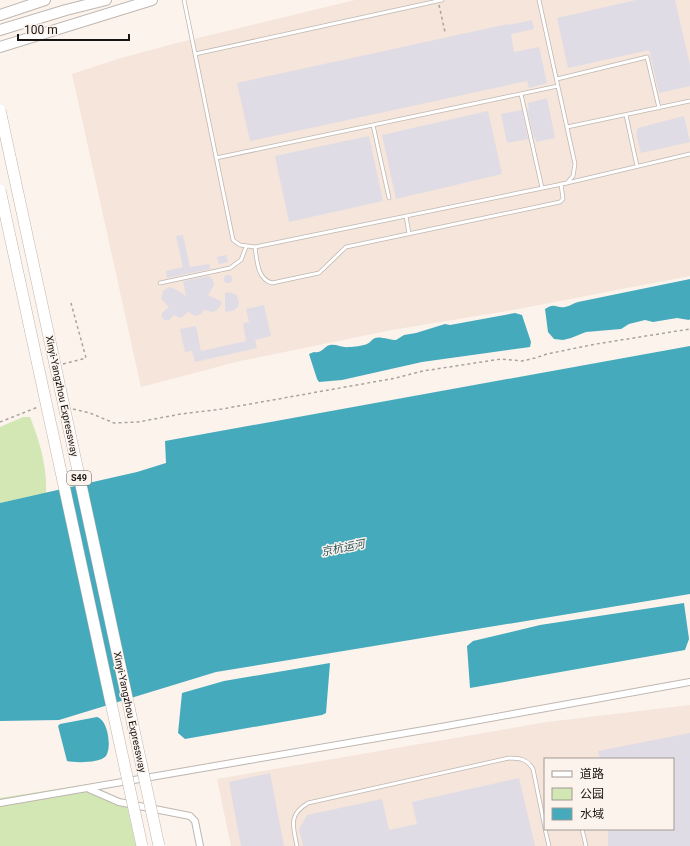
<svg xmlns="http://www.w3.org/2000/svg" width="690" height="846" viewBox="0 0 690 846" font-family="Roboto,'Noto Sans SC',sans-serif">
	<rect width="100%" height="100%" fill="#fcf3ed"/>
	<path fill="#f5e5da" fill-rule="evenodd" d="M 355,0 L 690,0 L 690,276 L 513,310 L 392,330 L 240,361 L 141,387 L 72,74 L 121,58 L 177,43 Z
		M 690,705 L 690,846 L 231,846 L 217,779 L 547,722 ZM 545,759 L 673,759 L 673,829 L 545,829 Z"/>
	<path fill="#d2e7b4" d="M 23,417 L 30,417 C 40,442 47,466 46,493 L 0,503 L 0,427 Z
		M 89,784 L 123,800 L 128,810 L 136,846 L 0,846 L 0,798 Z"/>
	<path fill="#45aabc" d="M 690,279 L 690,319 L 689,320 L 677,318 L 653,322 L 645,320 L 629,324 L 621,329 L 586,332 L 571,338 L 563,340 L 554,339 L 548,332 L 545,309 C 555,302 557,309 565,307 C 570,306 574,303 578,302 Z
		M 515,313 L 522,315 L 531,342 L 530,347 L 422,362 L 342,380 L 319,382 L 317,379 L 309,354 L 314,352 C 322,354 324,346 330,345 C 337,344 342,348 349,347 C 354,347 362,346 367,344 C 370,343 372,339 375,338 C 379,336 391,340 396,340 L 404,335 L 416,333 L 445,324 L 450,325 Z
		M 690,346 L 690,594 L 216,672 L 59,720 L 0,721 L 0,503 L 137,472 L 166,463 L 165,441 Z
		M 684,603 L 689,639 L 685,650 L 470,688 L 467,646 L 473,641 L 540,625 Z
		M 330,663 L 326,713 L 322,715 L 185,739 L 178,733 L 182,693 L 224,681 Z
		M 97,717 C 108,720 112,747 106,756 C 100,763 76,763 67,761 L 58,726 L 60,724 Z"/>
	<path fill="#e0dce6" d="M 636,0 L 675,0 L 690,65 L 690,86 L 659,93 L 649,50 L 568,68 L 557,18 Z
		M 532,20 L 534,29 L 511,34 L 514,52 L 539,47 L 547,83 L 529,88 L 527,81 L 250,141 L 237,83 L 508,24 L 509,25 Z
		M 547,98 L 555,138 L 536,142 L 535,137 L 534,138 L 527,109 L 529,109 L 528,103 Z
		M 522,110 L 528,139 L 507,143 L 501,114 Z
		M 488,111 L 502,174 L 396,199 L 382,135 Z
		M 684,116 L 690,142 L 641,153 L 636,134 L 638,128 Z
		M 369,136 L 383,201 L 289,222 L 275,156 Z
		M 183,235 L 190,267 L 209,264 L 210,269 L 167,278 L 166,271 L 183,267 L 176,236 Z
		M 226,255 L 228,262 L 219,264 L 217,257 Z
		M224 279a4 4 0 1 1 8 0a4 4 0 1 1-8 0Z
		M 209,276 L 213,280 L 214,285 L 208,295 L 221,301 L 222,304 L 216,311 L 212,312 L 204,310 L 201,314 L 196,316 L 188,312 L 181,318 L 174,315 L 169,320 L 164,320 L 162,317 L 162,313 L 169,307 L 161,299 L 163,291 L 169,287 L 173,288 L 186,296 L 183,281 Z
		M 229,292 L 235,294 L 237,296 L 239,302 L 238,307 L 234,310 L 228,312 L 225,311 L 225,293 Z
		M 264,305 L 271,336 L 255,340 L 257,348 L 195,362 L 192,351 L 185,352 L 180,329 L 196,326 L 201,351 L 246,341 L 243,323 L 249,322 L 246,309 Z
		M 690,733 L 690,846 L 608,846 L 608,829 L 673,829 L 673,759 L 600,759 L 598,751 Z
		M 270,773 L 284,846 L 241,846 L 229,782 Z
		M 519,778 L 535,846 L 303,846 L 299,829 L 307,815 L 382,799 L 389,830 L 417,824 L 412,802 Z"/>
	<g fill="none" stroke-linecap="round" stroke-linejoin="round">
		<g stroke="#bfb7b1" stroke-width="4.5">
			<path id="service" d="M 184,0 L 233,240 L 240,245 L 255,247 L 567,183 L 573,176 L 575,164 L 539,0
				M 195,54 L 442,0
				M 557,79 L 647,57 L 659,108
				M 521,94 L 542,188
				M 626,115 L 637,166
				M 373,125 L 389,198
				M 567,127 L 690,101
				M 216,158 L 558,86
				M 567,183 L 690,154
				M 406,216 L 409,234
				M 255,247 C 257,260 257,279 272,283 L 319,273 L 346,247 L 560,202 L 563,199 L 561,184
				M 160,283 L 230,268 L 241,260 L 246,247
				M 545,829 L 549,846
				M 582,829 L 586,846
				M 297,846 C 293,826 288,815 308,803 L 509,758 C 520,758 527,759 533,769 L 545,828"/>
		</g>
		<g stroke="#bfb7b1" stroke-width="8">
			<path id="minor" d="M 89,789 L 119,802 L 190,816 L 195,821 L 200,846
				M 0,803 L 441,727 L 690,682"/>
		</g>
		<g stroke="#bfb7b1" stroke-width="12">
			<path id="primary" d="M 0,47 L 152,0"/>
		</g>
		<g stroke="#bfb7b1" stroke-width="12">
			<path id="trunk" d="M 0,15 L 45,0
				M 0,30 L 66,10 L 106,0"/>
		</g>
		<path stroke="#a9a39e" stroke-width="1.5" stroke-dasharray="3 3" stroke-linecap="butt" d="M 439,5 L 445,32
			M 63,364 L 86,358 L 71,303
			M 73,409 L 90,413 L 114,423 L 138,422 L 181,414 L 222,409 L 396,378 L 423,371 L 501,359 L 522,361 L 535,358 L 547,354 L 596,344 L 690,329
			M 0,422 L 38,407"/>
		<use href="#service" stroke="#fff" stroke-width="3"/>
		<use href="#minor" stroke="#fff" stroke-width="6"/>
		<use href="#primary" stroke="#fff" stroke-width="10"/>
		<use href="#trunk" stroke="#fff" stroke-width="10"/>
		<g stroke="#bfb7b1" stroke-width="12" stroke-linecap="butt">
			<path id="motorway-bridge" d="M 0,110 L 159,846
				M 0,190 L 142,846"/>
		</g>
		<use href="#motorway-bridge" stroke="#fff" stroke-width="11"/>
	</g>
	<g text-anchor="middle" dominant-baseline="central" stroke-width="3" stroke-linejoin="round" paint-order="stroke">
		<rect fill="#fcf3ed" stroke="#5c5854" stroke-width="1" x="67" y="471" width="24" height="14" rx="3"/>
		<g font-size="9" font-weight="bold" fill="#181513">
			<text x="79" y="478">S49</text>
		</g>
		<g font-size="10" fill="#181513" stroke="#fcf3ed">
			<text transform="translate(62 396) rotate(78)">Xinyi-Yangzhou Expressway</text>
			<text transform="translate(130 712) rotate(78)">Xinyi-Yangzhou Expressway</text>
		</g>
		<g font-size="11" font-style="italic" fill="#29555d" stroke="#fcf3ed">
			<text transform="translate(343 548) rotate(-11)">京杭运河</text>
		</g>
	</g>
	<rect x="544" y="758" width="130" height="72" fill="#fcf3ed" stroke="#a19a96"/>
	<rect x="552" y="771" width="20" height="6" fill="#ffffff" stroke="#a19a96"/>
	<text x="580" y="778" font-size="12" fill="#181513">道路</text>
	<rect x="552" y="788" width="20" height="12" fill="#d2e7b4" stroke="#a19a96"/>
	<text x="580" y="798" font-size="12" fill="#181513">公园</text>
	<rect x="552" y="808" width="20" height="12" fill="#45aabc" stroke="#a19a96"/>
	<text x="580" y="818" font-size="12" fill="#181513">水域</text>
	<path d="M18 34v6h111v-6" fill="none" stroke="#181513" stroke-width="2"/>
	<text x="24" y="34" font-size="12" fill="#181513" stroke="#fcf3ed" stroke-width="3" paint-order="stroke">100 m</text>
</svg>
